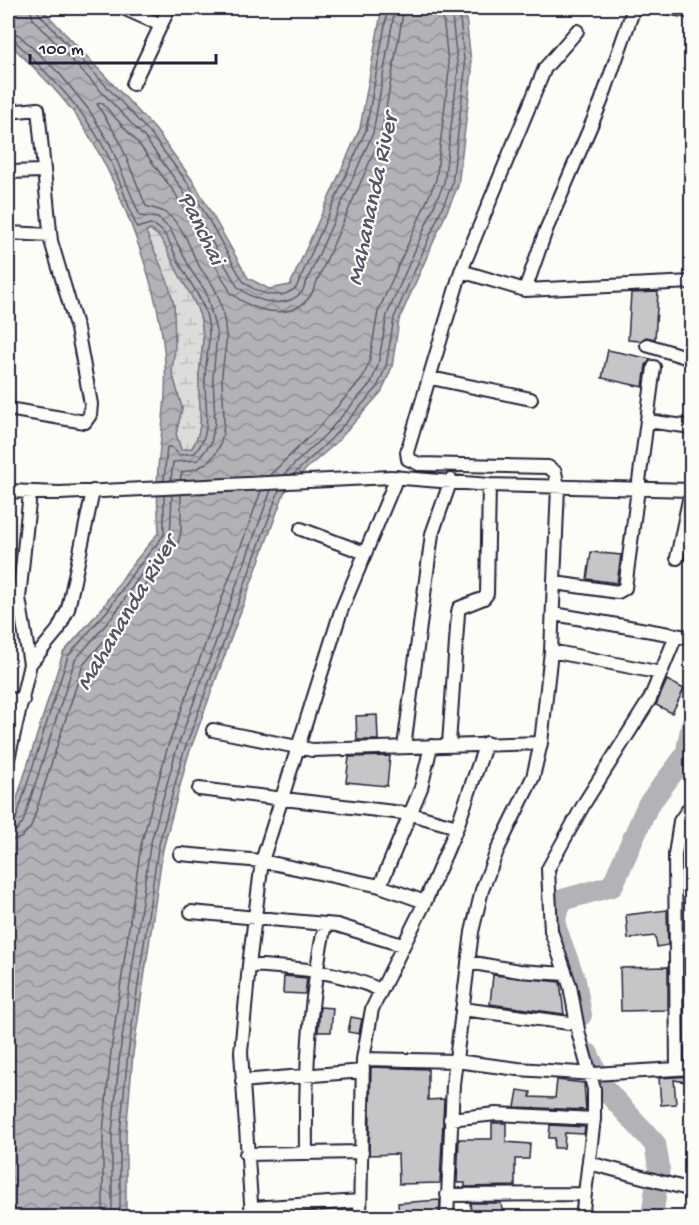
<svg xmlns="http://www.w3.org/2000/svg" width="699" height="1225" viewBox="0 0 699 1225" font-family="'Gochi Hand',sans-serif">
	<defs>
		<pattern id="wetland-marsh" width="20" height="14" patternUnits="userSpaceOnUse" patternTransform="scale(1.5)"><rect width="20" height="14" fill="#dddcdb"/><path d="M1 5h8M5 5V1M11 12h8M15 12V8" fill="none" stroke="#bdbcbd"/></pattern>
		<pattern id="water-waves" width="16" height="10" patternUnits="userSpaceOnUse" patternTransform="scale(1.5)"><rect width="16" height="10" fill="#b2b2b7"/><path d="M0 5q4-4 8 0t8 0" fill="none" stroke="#909096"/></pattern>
	</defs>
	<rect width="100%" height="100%" fill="#fdfcf7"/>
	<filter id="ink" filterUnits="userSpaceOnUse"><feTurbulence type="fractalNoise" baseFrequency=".0167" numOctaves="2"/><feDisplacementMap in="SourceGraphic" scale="12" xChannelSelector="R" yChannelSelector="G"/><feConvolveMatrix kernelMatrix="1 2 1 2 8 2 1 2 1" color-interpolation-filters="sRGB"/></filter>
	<g filter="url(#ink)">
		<path fill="url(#wetland-marsh)" stroke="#807f8b" stroke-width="1.5" d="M 149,230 C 162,233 167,251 173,262 C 181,281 194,296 200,316 C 206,337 201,355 199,376 C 197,402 207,424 192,448 L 181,450 L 176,434 L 182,408 L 172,372 L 174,305 L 146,232 Z"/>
		<path fill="url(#water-waves)" stroke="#787885" stroke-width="1.5" fill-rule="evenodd" d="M 8,8 L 41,8 L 155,129 L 193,181 L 248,278 L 269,289 L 290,285 L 360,128 L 382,8 L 465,8 L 472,71 L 458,186 L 399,320 L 392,367 L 382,391 L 336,443 L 307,468 L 284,493 L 188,756 L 163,849 L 133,1054 L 126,1133 L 126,1217 L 8,1217 L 8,827 L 63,653 L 104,606 L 128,570 L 159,532 C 158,511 156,489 158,468 C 161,432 167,399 165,363 C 162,293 118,177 79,120 C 59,91 33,67 8,42 ZM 148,230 C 162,233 167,251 173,262 C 181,281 194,296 200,316 C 206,338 201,355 199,376 C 197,402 207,424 192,448 L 181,450 L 176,434 L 182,408 L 172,372 L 175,348 L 174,305 L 168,282 L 146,232 Z"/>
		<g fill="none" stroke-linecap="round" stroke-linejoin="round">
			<path stroke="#5c5c6d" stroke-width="1.5" d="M 30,8 L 33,19 L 145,138 L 182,189 L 237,286 C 253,301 284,311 302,292 L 373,133 L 395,8
				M 37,8 L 39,14 L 150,133 L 189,185 L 243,281 C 257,294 279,301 296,288 L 366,130 L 388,8
				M 8,31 L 19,35 L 60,74 L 89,110 L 110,144 L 140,216 L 158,218 L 170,229 L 192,272 L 206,292 L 217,335 L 213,377 L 215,422 L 211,443 L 198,460 L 173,462 L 171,480
				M 8,39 L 14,40 C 47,73 80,105 103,146 C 118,172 126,201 137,228 L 150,224 C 166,228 171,246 177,259 C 187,279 201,295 207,317 C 212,339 206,356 205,377 C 204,404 214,431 195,453 L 180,455 L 171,447 L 167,447 L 164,480
				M 294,474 L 331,439 L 377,388 L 386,366 L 394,318 L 452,185 L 465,71 L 459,8
				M 270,475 L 319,427 L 362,379 L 369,363 L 378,312 L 436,180 L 449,71 L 442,8
				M 283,475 L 326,434 L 371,383 L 378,365 L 387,315 L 444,183 L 458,71 L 451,8
				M 180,480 L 182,472 C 233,464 224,421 222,381 C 221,366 227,351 226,336 C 225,320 221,301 214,287 C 209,279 202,272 198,264 C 189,247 184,226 167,214 C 161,209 153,209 146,206 L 119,140 L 97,104 L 102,103 L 138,143 L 175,193 L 231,293 C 252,311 292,323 311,295 L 381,136 L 404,8
				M 8,824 L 16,819 L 68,656 L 108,610 L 133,573 L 164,535 L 164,495
				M 8,832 L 17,830 L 23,822 L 75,660 L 114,615 L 139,577 L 170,539 L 172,495
				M 8,841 L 21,838 L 31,827 L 83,665 L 121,621 L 146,583 L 178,543 L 181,532 L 181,495
				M 103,1218 L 103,1132 L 111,1051 L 141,845 L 167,749 L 261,491
				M 112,1218 L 112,1133 L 120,1052 L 150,846 L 176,751 L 271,490
				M 120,1218 L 120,1133 L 128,1053 L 158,848 L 183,754 L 279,490"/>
			<path stroke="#b2b2b7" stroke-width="22" d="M 581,1015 L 575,981 L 555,926 L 556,914 L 562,900 L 612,886 L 648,805 L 686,755 L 692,725
				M 588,1054 L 603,1087 L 655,1144 L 659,1167 L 652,1218"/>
		</g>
		<path fill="#c6c6c8" stroke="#22223b" stroke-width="1.5" d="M 658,292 L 655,339 L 646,337 L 640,341 L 628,340 L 631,293 Z
			M 608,350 L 651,359 L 646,365 L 643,387 L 602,378 Z
			M 591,552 L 621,555 L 617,583 L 587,579 Z
			M 667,680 L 684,689 L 672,713 L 656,705 Z
			M 377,715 L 378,740 L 357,740 L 356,716 Z
			M 390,756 L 387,786 L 346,782 L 349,757 Z
			M 686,863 L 692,863 L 692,898 L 684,892 Z
			M 667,910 L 668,945 L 657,947 L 655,936 L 628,939 L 626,915 Z
			M 668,967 L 668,1010 L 621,1011 L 620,968 Z
			M 493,975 L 560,982 L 564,1014 L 490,1004 Z
			M 284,976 L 307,978 L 305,994 L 283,993 Z
			M 320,1007 L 333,1008 L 331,1032 L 318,1032 Z
			M 351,1017 L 362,1019 L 359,1034 L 348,1032 Z
			M 371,1067 L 428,1069 L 428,1100 L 444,1099 L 440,1183 L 399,1184 L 398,1154 L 369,1155 Z
			M 692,1076 L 692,1083 L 674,1080 L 676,1104 L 661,1105 L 659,1078 Z
			M 557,1080 L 584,1083 L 586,1110 L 515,1107 L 518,1090 L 531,1092 L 530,1097 L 555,1098 Z
			M 492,1123 L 506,1123 L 506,1142 L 530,1144 L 529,1159 L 515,1159 L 515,1186 L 465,1187 L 465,1183 L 457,1183 L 459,1139 L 492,1139 Z
			M 550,1125 L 585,1127 L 584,1134 L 565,1133 L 564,1148 L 554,1148 L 555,1138 L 549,1138 Z
			M 440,1200 L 439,1217 L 399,1218 L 398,1203 Z
			M 470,1203 L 501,1203 L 503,1216 L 472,1218 Z"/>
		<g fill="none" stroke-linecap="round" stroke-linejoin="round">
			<g stroke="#22223b" stroke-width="16">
				<path id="street" d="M 123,8 L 161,25
					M 671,8 L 692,12
					M 133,84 L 169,8
					M 8,112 L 38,109 L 51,241 L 77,329 L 91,404 L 90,415 L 85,422 L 8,409
					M 8,172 L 44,171
					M 8,233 L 50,235
					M 461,271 L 525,290 L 692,282
					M 525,290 L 546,230 L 601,102 L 634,8
					M 647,345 L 692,359
					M 431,378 L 531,399
					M 647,421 L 692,427
					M 8,491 L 60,493 L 391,477 L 489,485 L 692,490
					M 301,529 L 365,553
					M 677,558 L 691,490
					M 555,583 L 618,592 L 625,588 L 654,367
					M 554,614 L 692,638
					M 551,651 L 661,673
					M 30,664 L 19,598 L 30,493
					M 8,699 L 23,700
					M 213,730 L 312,750 L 541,743
					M 449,744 L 458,613 L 459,608 L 484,598 L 487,594 L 489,485
					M 404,747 L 432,534 L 451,480
					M 8,759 L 30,664 L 58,630 L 68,609 L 93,491
					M 199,789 L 411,814 L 457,827
					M 180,854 L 262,861 L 380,886 L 425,902
					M 380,886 L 421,788 L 431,746
					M 191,912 L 337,925 L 402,945
					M 468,962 L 519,971 L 566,974
					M 249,965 C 298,968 335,970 381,990
					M 462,1009 L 577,1024
					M 363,1059 L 456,1061 L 518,1069 L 594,1074 L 692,1068
					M 677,1067 L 675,855 L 680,821 L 692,804
					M 242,1081 L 363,1071
					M 450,1119 L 496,1114 L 594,1119
					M 306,1153 C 305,1074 309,1001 325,924
					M 246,1154 L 362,1152
					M 589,1163 L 692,1190
					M 447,1195 L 585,1194
					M 251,1208 L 360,1201
					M 252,1218 L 241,1052 L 249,965 L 262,861 L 341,611 L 397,477
					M 360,1218 L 363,1059 L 372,1009 L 425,902 L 457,827 L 486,743
					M 447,1218 L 453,1084 L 472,932 L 482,890 L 497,851 L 533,777 L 541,743 L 551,651 L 558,487 L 555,472 L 548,467 L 419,464 L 408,459 L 407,452 L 461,271 L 545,68 L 577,31
					M 582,1218 L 594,1119 L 594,1089 L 579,1035 L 570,986 L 551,931 L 548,869 L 585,802 L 650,699 L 676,636"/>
			</g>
			<use href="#street" stroke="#fdfcf7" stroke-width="12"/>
		</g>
	</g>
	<g text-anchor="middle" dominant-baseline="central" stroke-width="4.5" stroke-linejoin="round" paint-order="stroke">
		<g font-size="24" font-style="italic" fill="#545466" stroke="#fdfcf7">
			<text transform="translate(374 200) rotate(-78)">Mahananda River</text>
			<text transform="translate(200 229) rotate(64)">Panchai</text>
			<text transform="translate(128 614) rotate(-59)">Mahananda River</text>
		</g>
	</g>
	<rect width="699" height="1225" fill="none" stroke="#fdfcf7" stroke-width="30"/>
	<rect x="15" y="15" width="669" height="1195" fill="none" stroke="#22223b" stroke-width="2" filter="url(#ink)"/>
	<path d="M30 54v9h186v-9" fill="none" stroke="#22223b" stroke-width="3"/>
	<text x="39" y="54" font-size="18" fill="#22223b" stroke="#fdfcf7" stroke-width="4.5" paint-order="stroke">100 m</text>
</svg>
